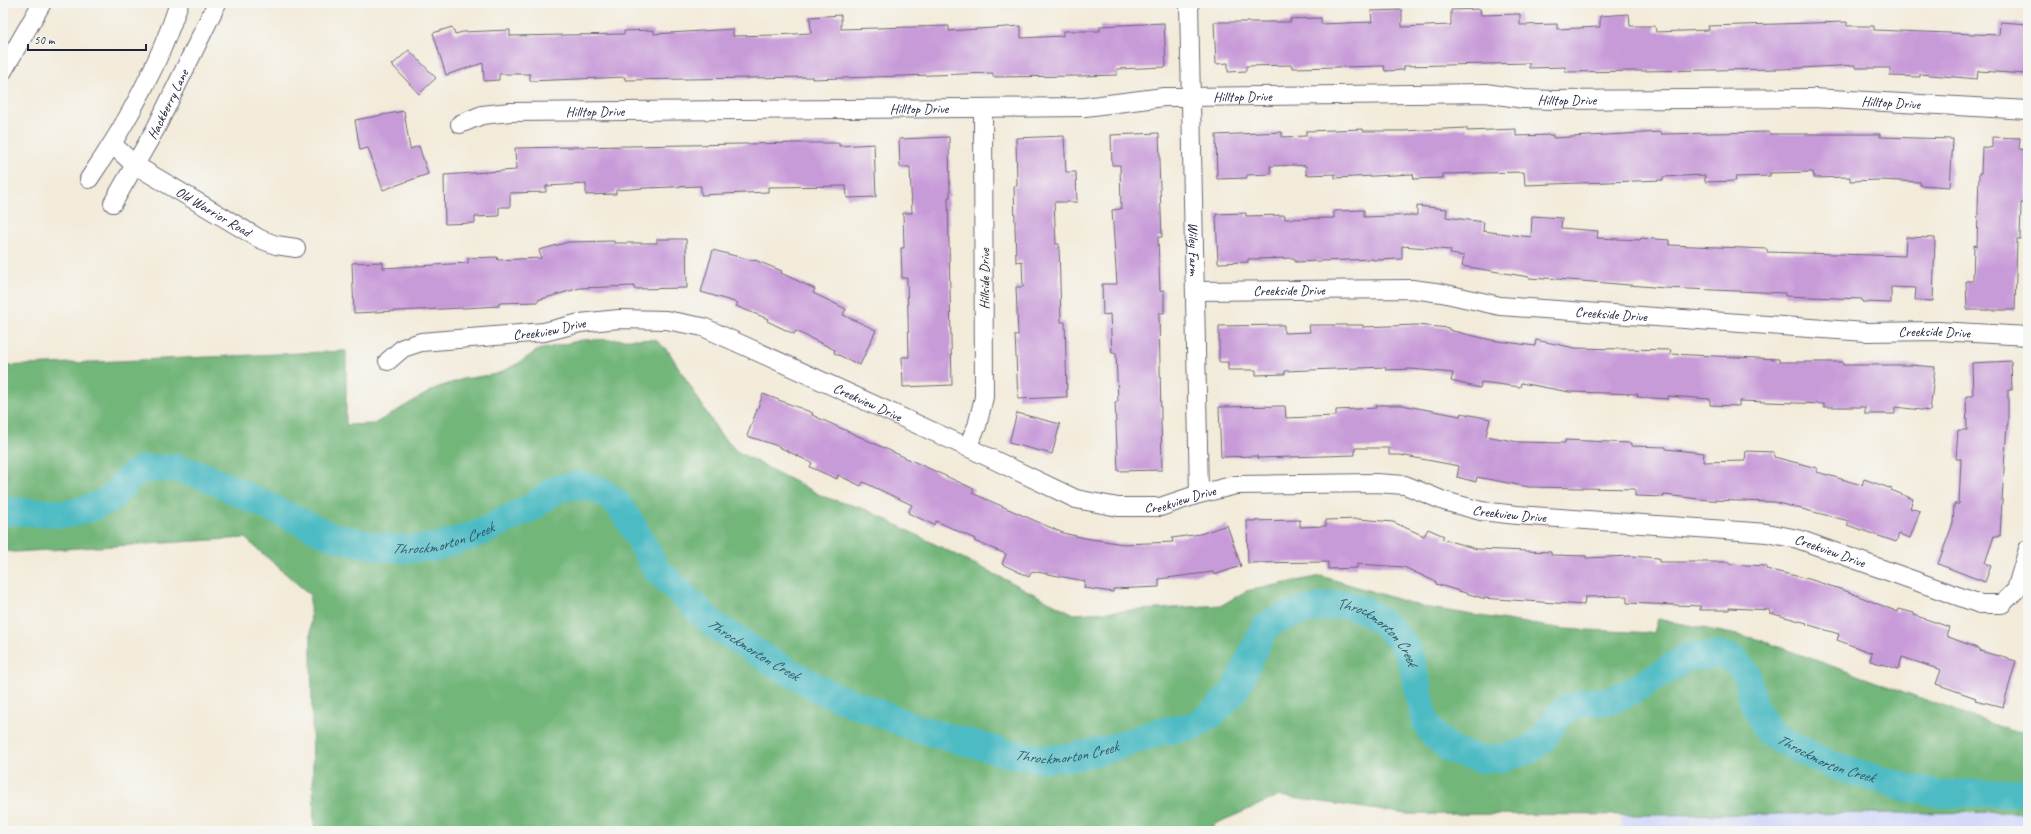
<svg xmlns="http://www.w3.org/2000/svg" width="2031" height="834" viewBox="0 0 2031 834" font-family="Caveat,sans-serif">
	<rect width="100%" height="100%" fill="#f6f6f2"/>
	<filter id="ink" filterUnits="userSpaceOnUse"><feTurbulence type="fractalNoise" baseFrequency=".025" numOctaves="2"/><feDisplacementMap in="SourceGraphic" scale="8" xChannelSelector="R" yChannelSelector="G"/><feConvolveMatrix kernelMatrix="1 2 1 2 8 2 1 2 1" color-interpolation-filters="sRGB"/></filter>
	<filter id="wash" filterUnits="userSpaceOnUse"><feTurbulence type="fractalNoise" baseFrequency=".012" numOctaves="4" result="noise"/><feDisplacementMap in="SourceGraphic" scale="16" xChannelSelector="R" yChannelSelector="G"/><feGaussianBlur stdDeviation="0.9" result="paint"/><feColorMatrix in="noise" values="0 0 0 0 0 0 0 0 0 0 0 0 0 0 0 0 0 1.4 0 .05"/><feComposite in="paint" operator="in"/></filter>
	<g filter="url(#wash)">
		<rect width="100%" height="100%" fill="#f3ebda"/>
		<path fill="#d3d8f9" d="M 2028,812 L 2028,831 L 1622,831 L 1621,815 Z"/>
		<path fill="#73b67a" stroke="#4a6c5a" d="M 637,339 L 656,340 L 669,352 L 720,434 L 738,452 L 824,497 L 865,509 L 1074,614 L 1222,605 L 1246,591 L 1321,576 L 1423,607 L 1564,629 L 1654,633 L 1658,619 L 1757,639 L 2012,731 L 2028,732 L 2028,812 L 1656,815 L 1407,814 L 1279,796 L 1215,824 L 1210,831 L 314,831 L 310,595 L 245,538 L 15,552 L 3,551 L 3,366 L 346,351 L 346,425 L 374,424 L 436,388 L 463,379 L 497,374 L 519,363 L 538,350 L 582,340 Z"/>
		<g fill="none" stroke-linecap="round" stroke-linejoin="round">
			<path stroke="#4dbbc3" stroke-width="28" id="s1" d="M 3,508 L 7,511 L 69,514 L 93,507 L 110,499 L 131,476 L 143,469 L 175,468 L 204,476 L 331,536 L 375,546 L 405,549 L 436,547 L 477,534 L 531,508 L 556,489 L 579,485 L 600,490 L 617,503 L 631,523 L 656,569 L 714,625 L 767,659 L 825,692 L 919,729 L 1010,754 L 1046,759 L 1072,757 L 1105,750 L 1159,732 L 1194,726 L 1211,715 L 1234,692 L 1264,629 L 1274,621 L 1291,614 L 1325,606 L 1344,604 L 1365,610 L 1387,626 L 1404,645 L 1412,661 L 1425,721 L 1434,735 L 1451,750 L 1479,759 L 1503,758 L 1529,750 L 1543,739 L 1557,717 L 1567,708 L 1585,702 L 1608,701 L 1630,692 L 1688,657 L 1721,655 L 1735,660 L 1747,675 L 1754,705 L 1769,733 L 1830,765 L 1913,789 L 1941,794 L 2028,792"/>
		</g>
		<g id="blocks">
			<path fill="#c79ad8" d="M 1480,9 L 1481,15 L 1520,14 L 1520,25 L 1557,24 L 1557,29 L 1600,27 L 1600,16 L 1629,14 L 1630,26 L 1655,26 L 1656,32 L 1709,30 L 1708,26 L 1847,22 L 1847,26 L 1874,26 L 1874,30 L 1999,35 L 2000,22 L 2028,24 L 2028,74 L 1978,71 L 1977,79 L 1920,74 L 1920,77 L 1890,76 L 1890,68 L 1855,68 L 1855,65 L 1782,69 L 1566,72 L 1565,67 L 1529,68 L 1529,63 L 1404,66 L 1404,70 L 1385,71 L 1384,66 L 1292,68 L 1292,65 L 1246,66 L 1246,71 L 1228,72 L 1228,63 L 1216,64 L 1214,22 L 1291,22 L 1290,19 L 1321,18 L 1321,24 L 1372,22 L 1371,11 L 1402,10 L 1402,27 L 1451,25 L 1451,10 Z
				M 841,15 L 841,29 L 949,26 L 949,31 L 1021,26 L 1021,38 L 1063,36 L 1063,31 L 1100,31 L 1100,26 L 1164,23 L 1166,67 L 1117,69 L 1117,75 L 1081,76 L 993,77 L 993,73 L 812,79 L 812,77 L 625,80 L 625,77 L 530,81 L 530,74 L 499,74 L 499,80 L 484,81 L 483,63 L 446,75 L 433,33 L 452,27 L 455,34 L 463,32 L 510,30 L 510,36 L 624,34 L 624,31 L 654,30 L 654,34 L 733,29 L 733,36 L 775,35 L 811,33 L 810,17 Z
				M 409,50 L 436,78 L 419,94 L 392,65 Z
				M 404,111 L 410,149 L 419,146 L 428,174 L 383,190 L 368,148 L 360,150 L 355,120 Z
				M 1467,128 L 1467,131 L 1516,129 L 1516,136 L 1553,135 L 1553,138 L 1661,132 L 1661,134 L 1768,132 L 1769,134 L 1880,134 L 1880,137 L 1953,139 L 1950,187 L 1920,185 L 1920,182 L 1880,180 L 1850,181 L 1850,177 L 1814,178 L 1813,172 L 1770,173 L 1770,176 L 1735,177 L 1736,181 L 1705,182 L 1705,175 L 1663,177 L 1663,180 L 1525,185 L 1524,172 L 1443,174 L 1443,178 L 1414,179 L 1413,174 L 1335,178 L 1335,174 L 1306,175 L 1306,166 L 1294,165 L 1270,166 L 1271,174 L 1247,175 L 1247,178 L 1217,179 L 1216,135 L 1282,132 L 1282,137 L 1306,136 L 1306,131 L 1363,129 L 1363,131 L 1402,131 Z
				M 1159,133 L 1160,163 L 1159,163 L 1162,237 L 1158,237 L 1160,291 L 1164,290 L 1164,313 L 1159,313 L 1162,470 L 1118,471 L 1115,402 L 1118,401 L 1116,353 L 1112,353 L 1110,314 L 1103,315 L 1102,284 L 1117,284 L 1112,210 L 1121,209 L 1120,165 L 1112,165 L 1111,135 Z
				M 1064,136 L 1066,172 L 1076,172 L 1077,202 L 1054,202 L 1056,244 L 1059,244 L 1061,322 L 1065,322 L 1067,397 L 1018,399 L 1015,335 L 1018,335 L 1016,287 L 1023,287 L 1022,261 L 1016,262 L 1014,186 L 1017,186 L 1016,138 Z
				M 949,137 L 950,197 L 948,197 L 952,385 L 903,387 L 902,357 L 909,357 L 907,278 L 902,278 L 901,248 L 904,248 L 903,213 L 912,213 L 910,167 L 900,167 L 899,139 Z
				M 1992,137 L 2020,138 L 2019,149 L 2028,150 L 2025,203 L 2021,203 L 2020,239 L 2017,239 L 2015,310 L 1967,310 L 1966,281 L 1973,281 L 1974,245 L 1977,246 L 1979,173 L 1981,173 L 1982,147 L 1992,148 Z
				M 801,143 L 839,143 L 839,146 L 874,144 L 876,197 L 847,198 L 846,186 L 768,187 L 768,192 L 701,195 L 701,186 L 646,188 L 616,190 L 616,194 L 586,195 L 586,184 L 546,186 L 546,192 L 510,193 L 510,207 L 499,207 L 499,216 L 475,217 L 475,223 L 445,224 L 444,175 L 516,170 L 515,148 Z
				M 1417,206 L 1447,209 L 1446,217 L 1484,222 L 1483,231 L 1531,237 L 1532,216 L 1562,218 L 1561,228 L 1598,231 L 1597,238 L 1640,240 L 1641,238 L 1669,240 L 1669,245 L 1767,249 L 1767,252 L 1905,256 L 1906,237 L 1935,238 L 1933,301 L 1915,300 L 1916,288 L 1891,287 L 1891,303 L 1862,302 L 1862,299 L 1785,296 L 1785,293 L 1665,288 L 1545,278 L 1545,279 L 1529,278 L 1529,277 L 1462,266 L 1464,256 L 1450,254 L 1451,250 L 1402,246 L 1402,259 L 1373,260 L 1373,259 L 1295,262 L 1295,258 L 1248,259 L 1248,262 L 1218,263 L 1216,214 L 1246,213 L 1246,216 L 1285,215 L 1285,219 L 1334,218 L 1334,211 L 1364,210 L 1364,217 L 1417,215 Z
				M 657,239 L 686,239 L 687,288 L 634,289 L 634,286 L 580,288 L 538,300 L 538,302 L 499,303 L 499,306 L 464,308 L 354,313 L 352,263 L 383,262 L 383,268 L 468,263 L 468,258 L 497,257 L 498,260 L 541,258 L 539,250 L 569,242 L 614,241 L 614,243 L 657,243 Z
				M 713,250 L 754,261 L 755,260 L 782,271 L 781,273 L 815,289 L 813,293 L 846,309 L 843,315 L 876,330 L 860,365 L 834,353 L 835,350 L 796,331 L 794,334 L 767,321 L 768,319 L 736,306 L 738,303 L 701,292 Z
				M 1284,325 L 1284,333 L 1310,332 L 1309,325 L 1363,325 L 1363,327 L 1417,325 L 1449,328 L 1449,330 L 1491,340 L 1535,346 L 1536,340 L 1575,348 L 1671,350 L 1670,354 L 1779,359 L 1779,362 L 1843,362 L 1843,365 L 1910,365 L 1935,367 L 1930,411 L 1895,407 L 1895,414 L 1865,414 L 1865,407 L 1824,407 L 1824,404 L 1739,401 L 1739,406 L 1710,405 L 1710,399 L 1668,396 L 1668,399 L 1637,397 L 1638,394 L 1569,392 L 1521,383 L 1520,387 L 1481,382 L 1480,388 L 1451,381 L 1453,373 L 1411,369 L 1386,370 L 1385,367 L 1285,371 L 1285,374 L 1256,375 L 1256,370 L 1228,370 L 1228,362 L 1219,362 L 1219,326 Z
				M 2011,361 L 2012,390 L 2008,390 L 2008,425 L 2007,425 L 2004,468 L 2000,536 L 1994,536 L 1985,563 L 1991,566 L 1985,582 L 1938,564 L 1953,523 L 1954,504 L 1959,504 L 1961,459 L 1956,459 L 1958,430 L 1967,430 L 1966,396 L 1973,396 L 1972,363 Z
				M 763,394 L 813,413 L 812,415 L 974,489 L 972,493 L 1063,533 L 1085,538 L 1123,544 L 1173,542 L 1172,538 L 1200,534 L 1227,525 L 1241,566 L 1214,575 L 1213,572 L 1159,579 L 1159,587 L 1113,589 L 1113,592 L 1084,588 L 1085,581 L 1032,571 L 1029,577 L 1002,564 L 1006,554 L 974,541 L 975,539 L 936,521 L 934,525 L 908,513 L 912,505 L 863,482 L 861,486 L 838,475 L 837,479 L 810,467 L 812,463 L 775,445 L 747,436 Z
				M 1376,405 L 1402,405 L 1460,416 L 1461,413 L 1490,419 L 1486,436 L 1518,442 L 1565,443 L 1565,440 L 1631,443 L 1631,446 L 1666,447 L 1666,449 L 1704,453 L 1703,462 L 1745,461 L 1746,451 L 1774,452 L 1774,457 L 1817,468 L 1817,472 L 1862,485 L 1864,479 L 1892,489 L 1891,490 L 1913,499 L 1910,508 L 1920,511 L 1910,538 L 1899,534 L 1896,542 L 1847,525 L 1849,521 L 1774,502 L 1708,500 L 1664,495 L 1664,497 L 1635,496 L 1635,489 L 1529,487 L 1477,477 L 1476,482 L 1457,477 L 1459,466 L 1400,455 L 1389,455 L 1389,448 L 1355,448 L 1355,455 L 1258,458 L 1257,456 L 1221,457 L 1219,407 L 1285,406 L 1286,418 L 1336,416 L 1336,410 L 1376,408 Z
				M 1017,413 L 1060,424 L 1052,454 L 1009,443 Z
				M 1359,519 L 1393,522 L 1424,536 L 1428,529 L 1444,536 L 1442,539 L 1477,549 L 1551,552 L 1551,555 L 1586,556 L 1586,558 L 1630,556 L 1659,558 L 1659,562 L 1729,562 L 1729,564 L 1766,566 L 1766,569 L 1809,579 L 1846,591 L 1898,612 L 1899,609 L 1914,613 L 1914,615 L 1949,627 L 1946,636 L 1980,649 L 1980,651 L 2016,661 L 2003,707 L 1975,700 L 1976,698 L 1936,684 L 1941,670 L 1902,657 L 1899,669 L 1870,661 L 1872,653 L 1837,640 L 1839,634 L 1806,624 L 1807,623 L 1770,613 L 1771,610 L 1729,608 L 1729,610 L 1700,610 L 1700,606 L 1627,603 L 1627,596 L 1585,597 L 1584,605 L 1482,598 L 1436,584 L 1436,582 L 1404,567 L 1357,564 L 1357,568 L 1328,569 L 1328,562 L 1248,563 L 1247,521 L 1300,520 L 1300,527 L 1326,526 L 1326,520 Z"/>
		</g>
	</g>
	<g filter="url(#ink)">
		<use href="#blocks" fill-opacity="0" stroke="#6b6873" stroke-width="1"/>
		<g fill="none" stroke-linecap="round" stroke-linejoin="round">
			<g stroke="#6b6873" stroke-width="20">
				<g id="minor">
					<path id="s2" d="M 1189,3 L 1199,494"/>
					<path d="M 3,71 L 42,3"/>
					<path id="s3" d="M 460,124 L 482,115 L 510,112 L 1085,107 L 1164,97 L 1190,97 L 1486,93 L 1524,99 L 1554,100 L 1813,98 L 2028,110"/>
					<path id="s4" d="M 113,145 L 135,165 L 260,239 L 276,245 L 296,248"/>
					<path d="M 89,179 C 126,125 159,65 179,3"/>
					<path id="s5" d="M 113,203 L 156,128 L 217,3"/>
					<path id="s6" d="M 1195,291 L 1412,289 L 1442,293 L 1500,306 L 1866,332 L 1938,331 L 2028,336"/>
					<path id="s7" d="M 388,361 L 403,348 L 421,342 L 544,332 L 580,323 L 619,319 L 666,320 L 703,327 L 967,447 L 1076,499 L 1118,507 L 1160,507 L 1199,494 L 1236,485 L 1376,483 L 1405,485 L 1444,501 L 1481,511 L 1517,515 L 1767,533 L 1798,539 L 1980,604 L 2002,604 L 2016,590 L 2028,549"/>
					<path d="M 967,447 L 977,426 L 984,397 L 983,108"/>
				</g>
			</g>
			<use href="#minor" stroke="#fff" stroke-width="18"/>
		</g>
	</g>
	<g text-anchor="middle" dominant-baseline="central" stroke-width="3.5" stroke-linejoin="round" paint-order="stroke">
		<g font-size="14" fill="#22223b" stroke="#f6f6f2">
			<text stroke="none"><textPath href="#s3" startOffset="785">Hilltop Drive</textPath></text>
			<text stroke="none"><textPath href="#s3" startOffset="1110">Hilltop Drive</textPath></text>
			<text stroke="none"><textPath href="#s3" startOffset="1434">Hilltop Drive</textPath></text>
			<text stroke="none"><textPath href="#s5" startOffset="113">Hackberry Lane</textPath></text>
			<text stroke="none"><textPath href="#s3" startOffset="461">Hilltop Drive</textPath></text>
			<text stroke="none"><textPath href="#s3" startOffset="137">Hilltop Drive</textPath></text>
			<text stroke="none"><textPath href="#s4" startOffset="121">Old Warrior Road</textPath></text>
			<text stroke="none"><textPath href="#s2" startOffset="246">Wiley Farm</textPath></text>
			<text transform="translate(984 279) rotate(-90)">Hillside Drive</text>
			<text stroke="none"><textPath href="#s6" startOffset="94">Creekside Drive</textPath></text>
			<text stroke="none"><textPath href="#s6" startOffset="418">Creekside Drive</textPath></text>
			<text stroke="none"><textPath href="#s7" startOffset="168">Creekview Drive</textPath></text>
			<text stroke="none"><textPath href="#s6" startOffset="742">Creekside Drive</textPath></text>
			<text stroke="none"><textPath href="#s7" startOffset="504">Creekview Drive</textPath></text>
			<text stroke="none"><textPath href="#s7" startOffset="840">Creekview Drive</textPath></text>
			<text stroke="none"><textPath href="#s7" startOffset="1176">Creekview Drive</textPath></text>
			<text stroke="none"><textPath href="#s7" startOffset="1500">Creekview Drive</textPath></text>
		</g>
		<g font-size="15" font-style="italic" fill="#31586b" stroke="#f6f6f2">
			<text stroke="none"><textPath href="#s1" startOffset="473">Throckmorton Creek</textPath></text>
			<text stroke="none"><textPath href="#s1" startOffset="1589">Throckmorton Creek</textPath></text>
			<text stroke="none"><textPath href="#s1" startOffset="869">Throckmorton Creek</textPath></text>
			<text stroke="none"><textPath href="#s1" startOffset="1205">Throckmorton Creek</textPath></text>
			<text stroke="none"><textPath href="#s1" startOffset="2201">Throckmorton Creek</textPath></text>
		</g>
	</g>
	<rect width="2031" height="834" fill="none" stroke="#f6f6f2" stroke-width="16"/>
	<path d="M28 44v6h118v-6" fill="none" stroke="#22223b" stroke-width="2"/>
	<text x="34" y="44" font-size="12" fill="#22223b" stroke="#f6f6f2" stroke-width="3" paint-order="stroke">50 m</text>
</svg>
